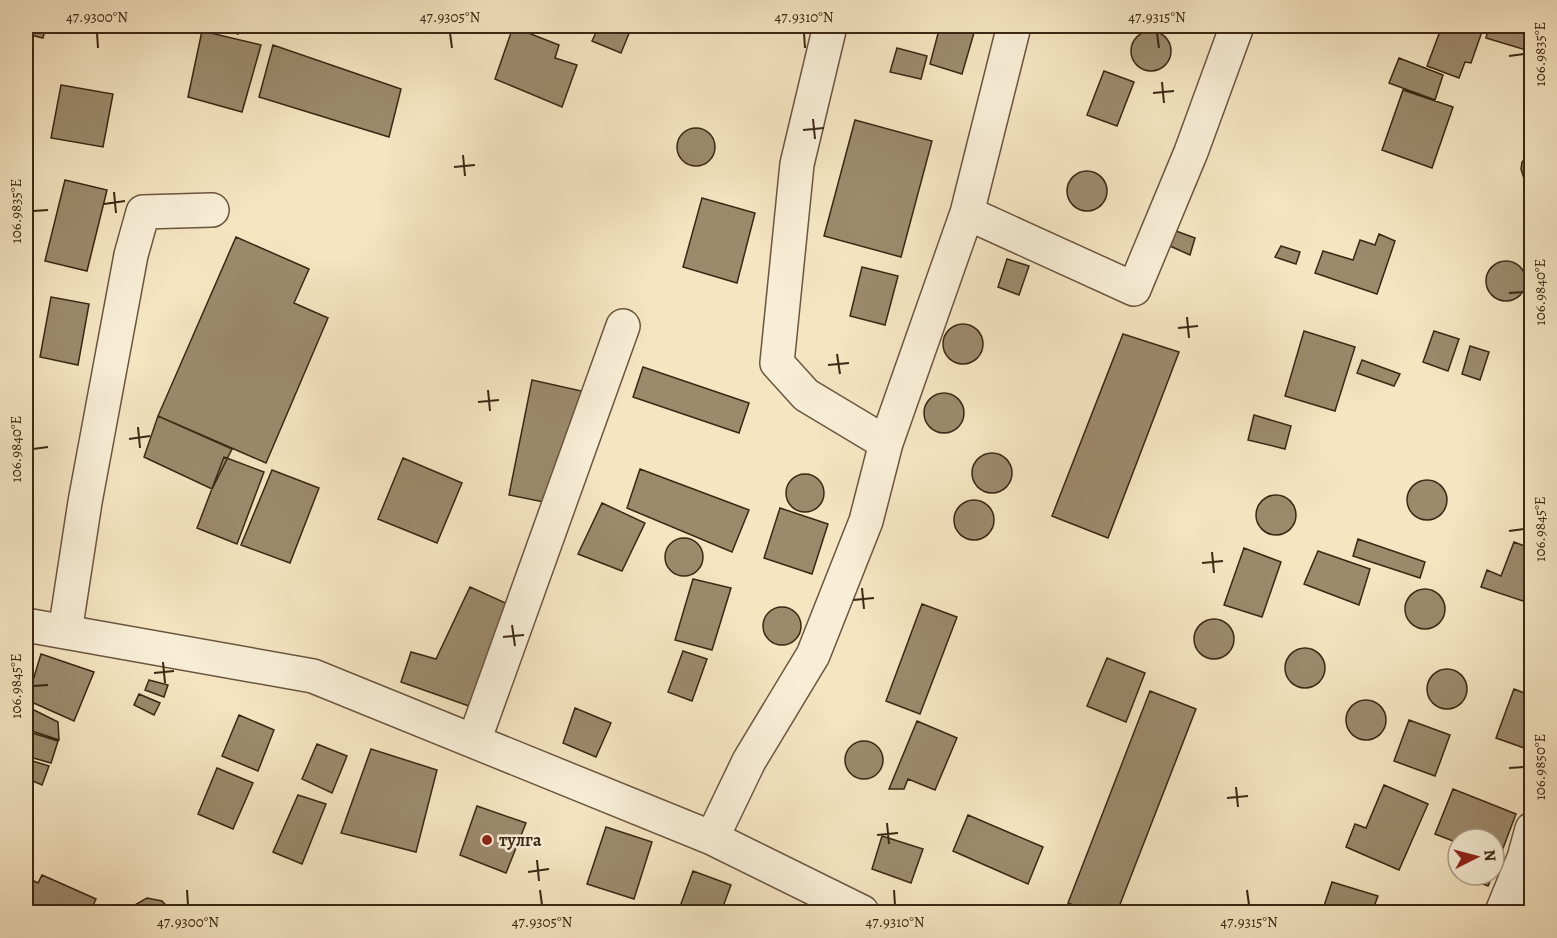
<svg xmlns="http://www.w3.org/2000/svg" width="1557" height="938" viewBox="0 0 1557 938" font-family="Alegreya,serif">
	<rect width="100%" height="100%" fill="#f5e5c1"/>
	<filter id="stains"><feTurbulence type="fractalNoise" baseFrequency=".00333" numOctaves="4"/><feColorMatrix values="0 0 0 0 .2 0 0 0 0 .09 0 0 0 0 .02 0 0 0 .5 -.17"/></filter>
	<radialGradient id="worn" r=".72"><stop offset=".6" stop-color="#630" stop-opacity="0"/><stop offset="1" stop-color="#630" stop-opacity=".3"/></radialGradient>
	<path fill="#9c8a6d" stroke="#3b2713" stroke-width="1.5" d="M 26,26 L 46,26 L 43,38 L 26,34 Z
		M 213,26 L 240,26 L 238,34 Z
		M 599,26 L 632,26 L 621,53 L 592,41 Z
		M 940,26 L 976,26 L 962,74 L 930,64 Z
		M 1442,26 L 1484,26 L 1471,63 L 1465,62 L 1459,78 L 1427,66 Z
		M 1489,26 L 1532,26 L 1526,50 L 1486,38 Z
		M 513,27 L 559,45 L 555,58 L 577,65 L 562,107 L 495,79 Z
		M1131 51a20 20 0 1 1 40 0a20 20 0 1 1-40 0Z
		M 202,31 L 261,45 L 242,112 L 188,97 Z
		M 273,45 L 401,89 L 389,137 L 259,97 Z
		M 897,48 L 927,56 L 921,79 L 890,72 Z
		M 1399,58 L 1443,75 L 1435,100 L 1389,83 Z
		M 1104,71 L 1134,82 L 1117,126 L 1087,115 Z
		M 61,85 L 113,94 L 103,147 L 51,138 Z
		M 1403,90 L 1453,107 L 1432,168 L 1382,150 Z
		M 855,120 L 932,141 L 901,257 L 824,236 Z
		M677 147a19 19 0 1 1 38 0a19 19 0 1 1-38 0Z
		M 1531,152 L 1532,152 L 1532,187 L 1525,182 L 1521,169 L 1522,162 Z
		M1067 191a20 20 0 1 1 40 0a20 20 0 1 1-40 0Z
		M 65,180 L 107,190 L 87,271 L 45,261 Z
		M 702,198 L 755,213 L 737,283 L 683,267 Z
		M 1176,231 L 1195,238 L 1190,255 L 1170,246 Z
		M 1379,234 L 1395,241 L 1377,294 L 1315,273 L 1323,251 L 1353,260 L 1360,240 L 1375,245 Z
		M 236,237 L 309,269 L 294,303 L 328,318 L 266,463 L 158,416 Z
		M 1281,246 L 1300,252 L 1296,264 L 1275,257 Z
		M 1007,259 L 1029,266 L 1019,295 L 998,287 Z
		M1486 281a20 20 0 1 1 40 0a20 20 0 1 1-40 0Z
		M 862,267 L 898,276 L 885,325 L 850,316 Z
		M 51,297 L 89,304 L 78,365 L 40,357 Z
		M943 344a20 20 0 1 1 40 0a20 20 0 1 1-40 0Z
		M 1304,331 L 1355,347 L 1335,411 L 1285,396 Z
		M 1434,331 L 1459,339 L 1448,371 L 1423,362 Z
		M 1123,334 L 1179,352 L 1108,538 L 1052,516 Z
		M 1470,346 L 1489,352 L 1480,380 L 1462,374 Z
		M 1362,360 L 1400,374 L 1394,386 L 1357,373 Z
		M 643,367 L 749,403 L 739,433 L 633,397 Z
		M 532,380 L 586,392 L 564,506 L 509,495 Z
		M924 413a20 20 0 1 1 40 0a20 20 0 1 1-40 0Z
		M 1254,415 L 1291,426 L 1285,449 L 1248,440 Z
		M 158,416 L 232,449 L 212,489 L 144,457 Z
		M972 473a20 20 0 1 1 40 0a20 20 0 1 1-40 0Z
		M 224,457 L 264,472 L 237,544 L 197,528 Z
		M 403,458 L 462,483 L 437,543 L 378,519 Z
		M 640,469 L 749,510 L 732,552 L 627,508 Z
		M 272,470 L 319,488 L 290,563 L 241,545 Z
		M786 493a19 19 0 1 1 38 0a19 19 0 1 1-38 0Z
		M1407 500a20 20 0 1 1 40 0a20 20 0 1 1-40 0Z
		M1256 515a20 20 0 1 1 40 0a20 20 0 1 1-40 0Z
		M954 520a20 20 0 1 1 40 0a20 20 0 1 1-40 0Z
		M 602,503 L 645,523 L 622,571 L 578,554 Z
		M 780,508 L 828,524 L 812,574 L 764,558 Z
		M665 557a19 19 0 1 1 38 0a19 19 0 1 1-38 0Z
		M 1358,539 L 1425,562 L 1420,578 L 1353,556 Z
		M 1514,542 L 1532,549 L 1532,604 L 1481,587 L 1487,570 L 1501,576 Z
		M 1244,548 L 1281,562 L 1262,617 L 1224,605 Z
		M 1318,551 L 1370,569 L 1359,605 L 1304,584 Z
		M 693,579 L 731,588 L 712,650 L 675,640 Z
		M 470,587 L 510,605 L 469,706 L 401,682 L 411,652 L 436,659 Z
		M1405 609a20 20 0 1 1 40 0a20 20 0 1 1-40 0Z
		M 922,604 L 957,617 L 920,714 L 886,701 Z
		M763 626a19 19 0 1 1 38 0a19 19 0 1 1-38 0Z
		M1194 639a20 20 0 1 1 40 0a20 20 0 1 1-40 0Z
		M1285 668a20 20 0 1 1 40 0a20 20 0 1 1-40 0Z
		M 683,651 L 707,659 L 692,701 L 668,692 Z
		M 41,654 L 94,672 L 74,721 L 27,700 Z
		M 1107,658 L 1145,673 L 1126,722 L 1087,706 Z
		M1427 689a20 20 0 1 1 40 0a20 20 0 1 1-40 0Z
		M 149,680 L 168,685 L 164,697 L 145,690 Z
		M 1514,689 L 1532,696 L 1532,738 L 1527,749 L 1496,738 Z
		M 1150,691 L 1196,709 L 1117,912 L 1093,912 L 1068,903 Z
		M 139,694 L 160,703 L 154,715 L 134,705 Z
		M1346 720a20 20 0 1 1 40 0a20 20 0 1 1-40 0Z
		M 26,706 L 58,722 L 59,740 L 26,729 Z
		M 575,708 L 611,723 L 596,757 L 563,743 Z
		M 239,715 L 274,730 L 258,771 L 222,756 Z
		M 1409,720 L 1450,735 L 1435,776 L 1394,761 Z
		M 917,721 L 957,738 L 935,790 L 908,779 L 904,789 L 889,789 Z
		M 26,731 L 58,741 L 51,763 L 26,756 Z
		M845 760a19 19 0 1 1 38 0a19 19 0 1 1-38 0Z
		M 317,744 L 347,756 L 332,793 L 302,779 Z
		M 371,749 L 437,770 L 416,852 L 341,833 Z
		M 26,759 L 49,766 L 42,785 L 26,778 Z
		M 217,768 L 253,783 L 233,829 L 198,814 Z
		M 1384,785 L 1428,804 L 1399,870 L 1346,847 L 1355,824 L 1366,828 Z
		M 1453,789 L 1516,814 L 1494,872 L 1494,839 L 1458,839 L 1458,843 L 1435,834 Z
		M 298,795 L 326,804 L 302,864 L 273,852 Z
		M 477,806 L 526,823 L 506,873 L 460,855 Z
		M 968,815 L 1043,847 L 1028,884 L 953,851 Z
		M 606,827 L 652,842 L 634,899 L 587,884 Z
		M 882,836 L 923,849 L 911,883 L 872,869 Z
		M 693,871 L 731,885 L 721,912 L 678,912 Z
		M 42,875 L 96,899 L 90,912 L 45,912 L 26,905 L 26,877 L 38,883 Z
		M 1461,875 L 1493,875 L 1488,886 Z
		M 1332,882 L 1378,896 L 1372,912 L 1322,912 Z
		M 147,898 L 162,901 L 172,912 L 130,912 L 133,906 Z"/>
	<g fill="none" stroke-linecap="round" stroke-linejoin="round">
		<g stroke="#6a563e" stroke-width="36">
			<path id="minor" d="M 830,26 L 797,164 L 777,363 L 806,395 L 886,443
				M 967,213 L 1134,289 L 1191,152 L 1237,26
				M 26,625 L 313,676 L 712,838 L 862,912
				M 65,632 L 85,502 L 131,255 L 143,212 L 212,210
				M 474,741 L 623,326
				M 712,838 L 749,761 L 813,655 L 866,521 L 886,443 L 967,213 L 1014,26
				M 1502,912 L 1524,858 L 1532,829"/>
		</g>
		<use href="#minor" stroke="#f8eed7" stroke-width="33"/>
	</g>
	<path fill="none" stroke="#3b2713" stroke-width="2" d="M 97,33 L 98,48M 450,33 L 452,48M 804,33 L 805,48M 1157,33 L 1159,48M 1509,56 L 1524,54M 1162,82 L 1164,103M 1153,93 L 1174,91M 813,119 L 815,139M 803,130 L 824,128M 463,155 L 465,176M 454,167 L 475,165M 114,192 L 116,213M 104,204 L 125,201M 33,211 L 48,210M 1509,293 L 1524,292M 1187,317 L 1189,338M 1178,328 L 1198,326M 837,354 L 840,374M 828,365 L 849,363M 488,390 L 490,411M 478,402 L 499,400M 138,427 L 140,448M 129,439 L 150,436M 33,449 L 48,447M 1509,531 L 1524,529M 1212,552 L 1214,573M 1202,563 L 1223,561M 862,588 L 864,609M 853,600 L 874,598M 512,625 L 515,646M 503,637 L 524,635M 163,662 L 165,683M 154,673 L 174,671M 33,686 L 48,685M 1509,768 L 1524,767M 1236,787 L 1238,807M 1227,798 L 1248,796M 887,823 L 889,844M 877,835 L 898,833M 537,860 L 539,881M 528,872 L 549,869M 187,890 L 188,905M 540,890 L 542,905M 894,890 L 895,905M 1247,890 L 1249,905"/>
	<circle fill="#8f2418" stroke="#f8eed7" stroke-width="2" cx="487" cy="840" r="6"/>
	<g text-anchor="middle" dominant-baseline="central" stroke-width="5" stroke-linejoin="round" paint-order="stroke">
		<g font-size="18" font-weight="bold" fill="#3b2713" stroke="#f8eed7" text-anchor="start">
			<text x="499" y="840">тулга</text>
		</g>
	</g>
	<rect width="1557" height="938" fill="none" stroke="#f5e5c1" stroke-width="66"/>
	<g transform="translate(1476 857) rotate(84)"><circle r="28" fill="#f8eed7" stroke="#ac9e89" stroke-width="1.5"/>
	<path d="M0-4.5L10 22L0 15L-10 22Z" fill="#8f2418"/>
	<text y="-9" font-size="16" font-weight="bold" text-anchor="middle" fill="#3b2713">N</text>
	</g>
	<rect x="33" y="33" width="1491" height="872" fill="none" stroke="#3b2713" stroke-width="2"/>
	<g font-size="15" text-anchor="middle" fill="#3b2713">
		<text x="97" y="22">47.9300°N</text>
		<text x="450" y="22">47.9305°N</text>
		<text x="804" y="22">47.9310°N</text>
		<text x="1157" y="22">47.9315°N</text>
		<text transform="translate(1540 54) rotate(-90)" y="5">106.9835°E</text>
		<text transform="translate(16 211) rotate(-90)" y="5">106.9835°E</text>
		<text transform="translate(1540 292) rotate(-90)" y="5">106.9840°E</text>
		<text transform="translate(16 449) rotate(-90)" y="5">106.9840°E</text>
		<text transform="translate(1540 529) rotate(-90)" y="5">106.9845°E</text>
		<text transform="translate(16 686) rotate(-90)" y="5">106.9845°E</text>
		<text transform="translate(1540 767) rotate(-90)" y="5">106.9850°E</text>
		<text x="188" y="927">47.9300°N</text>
		<text x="542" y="927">47.9305°N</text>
		<text x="895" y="927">47.9310°N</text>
		<text x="1249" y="927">47.9315°N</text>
	</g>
	<rect width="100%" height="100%" filter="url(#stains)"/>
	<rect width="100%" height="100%" fill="url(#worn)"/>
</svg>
